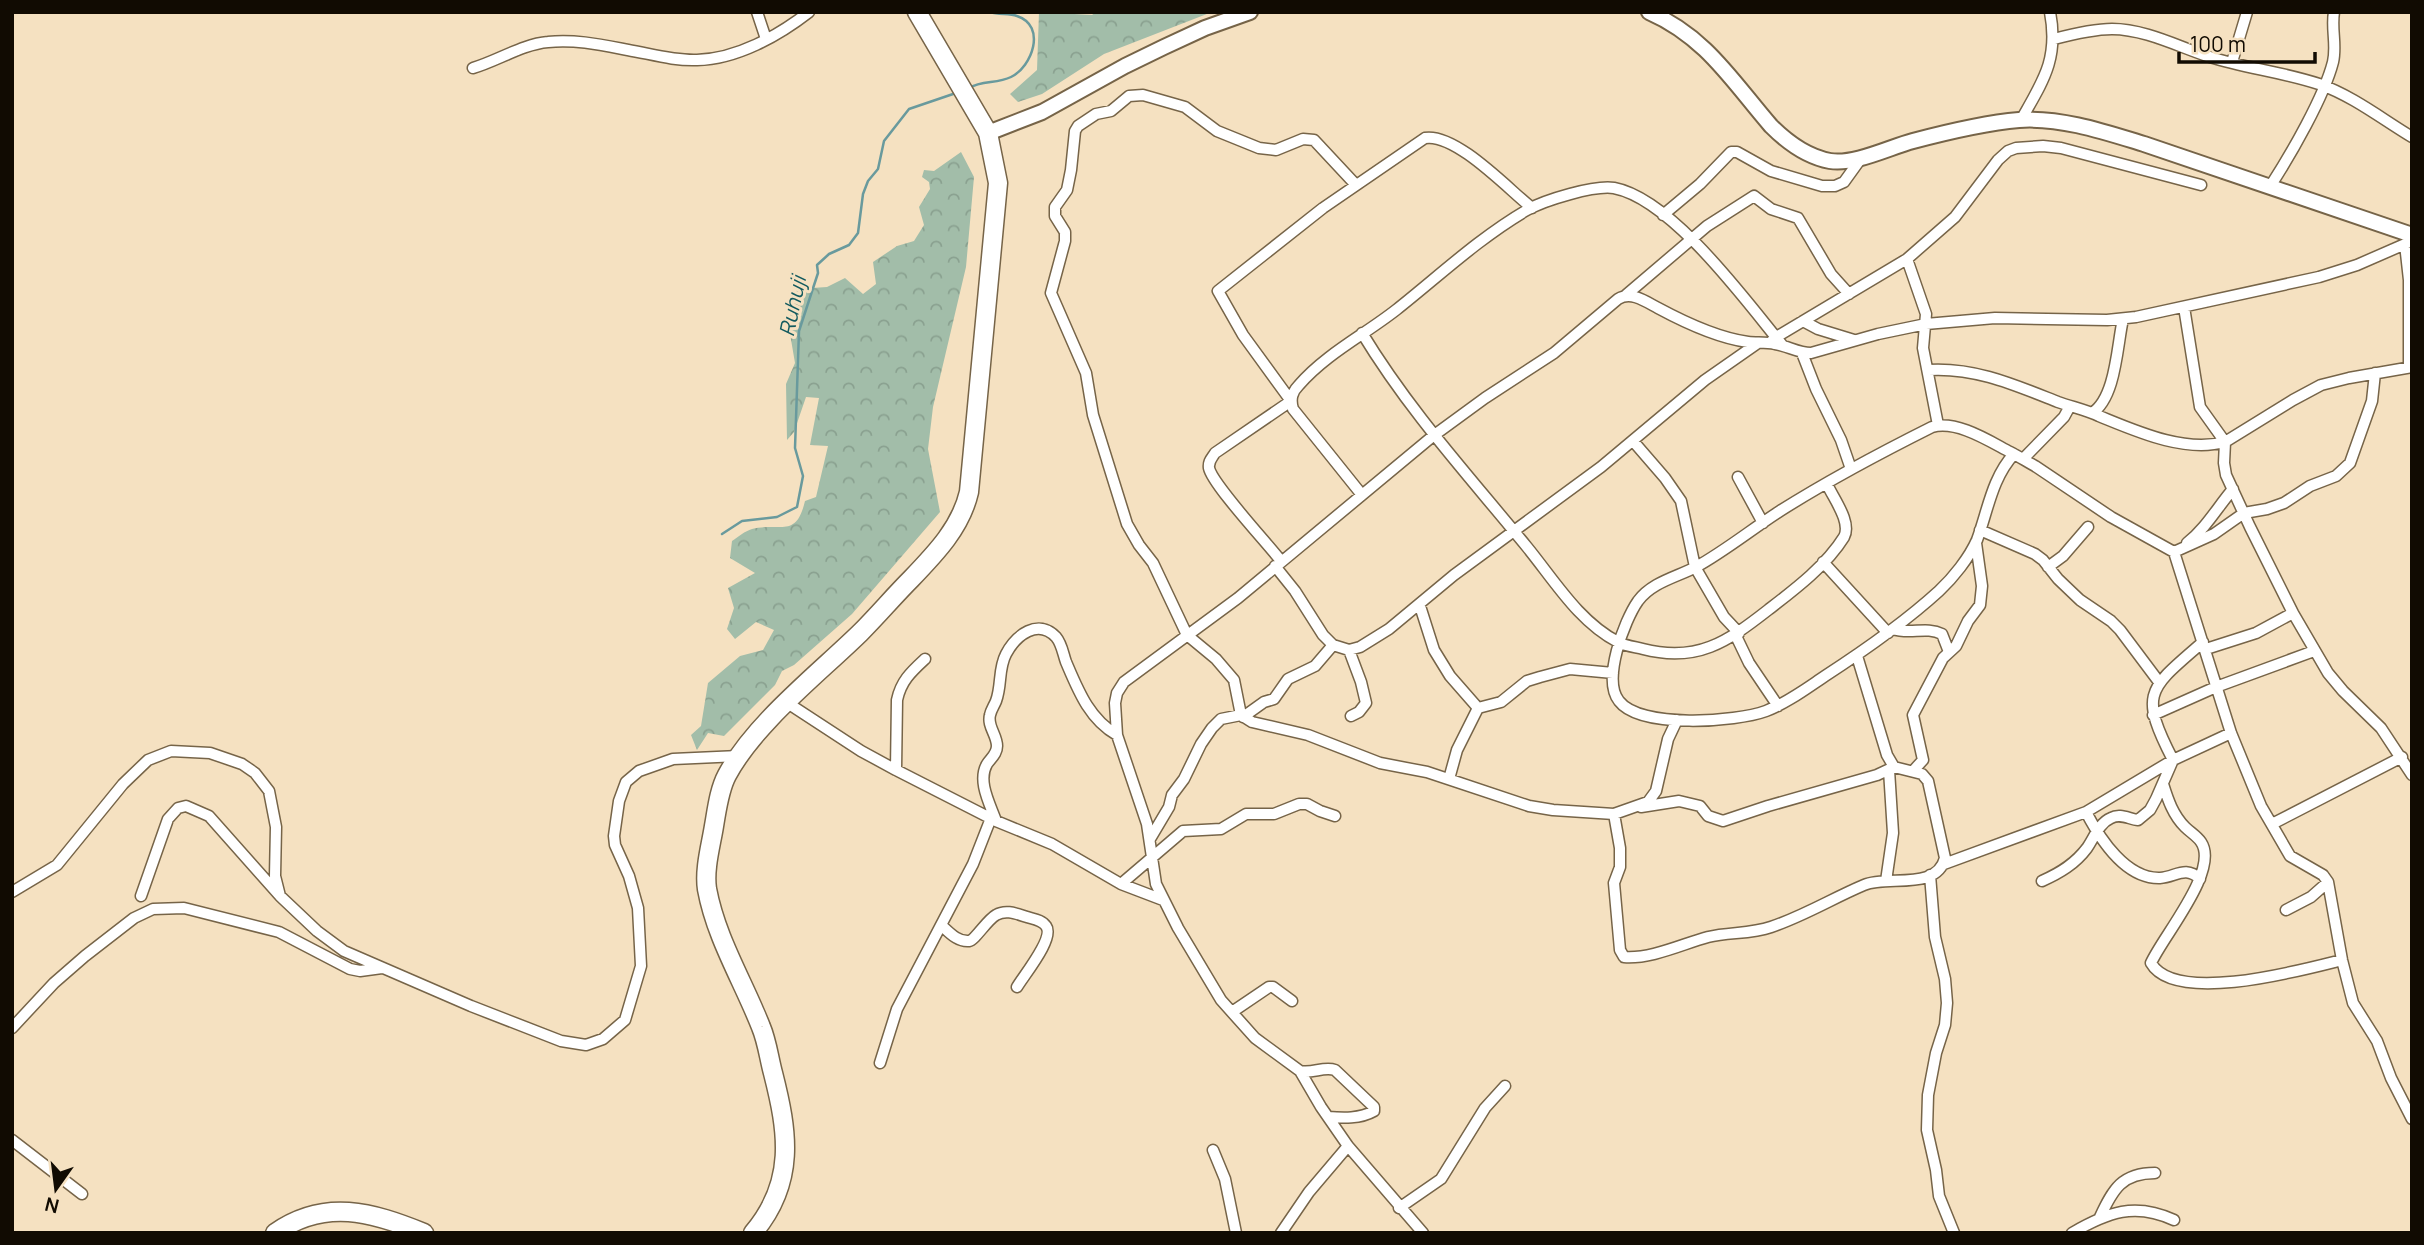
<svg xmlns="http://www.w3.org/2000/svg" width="2424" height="1245" viewBox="0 0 2424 1245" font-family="Manrope,sans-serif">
	<defs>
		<pattern id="forest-crowns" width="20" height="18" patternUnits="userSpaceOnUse" patternTransform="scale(1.75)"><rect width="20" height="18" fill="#a2bda9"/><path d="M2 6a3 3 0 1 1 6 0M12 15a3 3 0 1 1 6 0" fill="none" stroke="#8aa190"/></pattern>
	</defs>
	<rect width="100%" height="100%" fill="#f5e1c1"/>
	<path fill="url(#forest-crowns)" d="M 1039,12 L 1092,15 L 1096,12 L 1212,12 L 1104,54 L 1042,94 L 1018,102 L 1010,94 L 1037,70 Z
		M 961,152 L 974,177 L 966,267 L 933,407 L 928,449 L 940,512 L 852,614 L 794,665 L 782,671 L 775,685 L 724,736 L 708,733 L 697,750 L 691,735 L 701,726 L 708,683 L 740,656 L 763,650 L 774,630 L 756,622 L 735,639 L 727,629 L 734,608 L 728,588 L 755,573 L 730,558 L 732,541 C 738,537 745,531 752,529 C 781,522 796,539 805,501 L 816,497 L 828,446 L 810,445 L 819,398 L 806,397 L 794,432 L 787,440 L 786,384 L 795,363 L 788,322 L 797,289 L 827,287 L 845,278 L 863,294 L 876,284 L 873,262 L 897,246 L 914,241 L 924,225 L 919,207 L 930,189 L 929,182 L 922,177 L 924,170 L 934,171 Z"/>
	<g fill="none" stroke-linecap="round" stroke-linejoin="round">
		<path stroke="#699a9d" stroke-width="2.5" d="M 969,88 C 982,80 997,84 1011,77 C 1032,67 1047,26 1017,16 C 1009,13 999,15 990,12
			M 722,534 L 742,521 L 777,517 L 797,507 L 803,476 L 795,448 L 799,331 L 818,273 L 817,265 L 829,254 L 849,245 L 858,233 L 863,194 L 868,181 L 878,169 L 884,141 L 909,109 L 956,93"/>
		<g stroke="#766448" stroke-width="13">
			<path id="street" d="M 757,12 L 766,39
				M 2054,39 C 2073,34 2093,29 2112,29 C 2145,29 2179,47 2210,57 C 2245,68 2283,72 2319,84 C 2353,96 2382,119 2412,137
				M 2232,62 L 2247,12
				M 473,68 C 497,61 523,44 548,42 C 575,39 602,45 628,50 C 651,54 674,61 697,60 C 737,59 778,36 809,12
				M 2021,120 C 2043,81 2059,59 2050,12
				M 1356,185 L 1314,140 L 1303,139 L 1276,150 L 1259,148 L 1217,131 L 1185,107 L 1143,95 L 1129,96 L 1111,111 L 1096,114 L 1078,126 L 1075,131 L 1071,170 L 1067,190 L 1055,207 L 1055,216 L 1065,232 L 1065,241 L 1051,293 L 1086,373 L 1093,415 L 1127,524 L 1139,545 L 1153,563 L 1187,635 L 1216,659 L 1234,680 L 1241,715 L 1252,722 L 1308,735 L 1380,763 L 1427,772 L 1529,806 L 1553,810 L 1614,814 L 1648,802 L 1656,791 L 1668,739 L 1677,720
				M 2271,185 C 2291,154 2324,97 2333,62 C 2337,45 2331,29 2334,12
				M 1663,215 L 1700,184 L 1731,152 L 1737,152 L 1771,171 L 1822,186 L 1835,186 L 1844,182 L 1862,157
				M 2405,244 L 2409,280 L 2409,367
				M 1907,259 L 1926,314 L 1923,348 L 1938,425
				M 1626,295 L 1707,226 L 1754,196 L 1771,209 L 1798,218 L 1831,274 L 1849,294
				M 2184,307 L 2200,407 L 2225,442 L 2224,463 L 2226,475 L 2250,527 L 2293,613 L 2328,673 L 2343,691 L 2381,728 L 2412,775
				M 1803,321 L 1818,329 L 1854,340
				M 1362,333 C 1410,412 1469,476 1527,547 C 1554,580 1579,622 1618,642 C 1625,646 1635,647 1643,649 C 1697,663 1727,642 1768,610 C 1794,590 1826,566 1844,537 C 1852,522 1833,498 1827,484
				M 1773,339 L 1907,259 L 1955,217 L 1998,160 L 2008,151 L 2016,148 L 2043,146 L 2061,148 L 2201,185
				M 1802,353 L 1816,389 L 1841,440 L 1851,469
				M 1928,370 C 1975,367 2015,385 2058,402 C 2072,407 2086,410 2099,416 C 2136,431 2184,453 2225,442 L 2293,400 L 2321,385 L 2349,378 L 2412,367
				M 2092,413 C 2116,398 2117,345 2123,319
				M 1633,441 L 1665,478 L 1681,501 L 1695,567 L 1724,617 L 1739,633
				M 2014,454 C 1992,478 1988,510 1977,540 C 1969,558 1953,578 1939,591 C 1904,623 1865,650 1825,676 C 1807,688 1787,703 1766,711 C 1736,722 1640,729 1619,701 C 1602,680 1624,621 1638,601 C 1652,582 1677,577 1696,567 C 1725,551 1752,529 1780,511 C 1829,480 1880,453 1932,427 C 1957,420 1989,441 2010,452 C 2018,456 2026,461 2035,466 L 2111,517 L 2174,552 L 2214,534 L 2244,513 L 2267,509 L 2284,503 L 2310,486 L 2336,476 L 2350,463 L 2372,401 L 2375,373
				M 2023,459 L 2064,417 L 2070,406
				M 1738,477 L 1763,523
				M 1362,495 L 1293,409 C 1290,399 1292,392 1299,385 C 1326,354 1364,335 1396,310 C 1439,276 1479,238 1527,210 C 1545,200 1594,185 1614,188 C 1672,199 1746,301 1783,346
				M 1980,530 L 2035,554 L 2043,560 L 2058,579 L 2080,600 L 2111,621 L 2120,630 L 2159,682
				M 2187,543 C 2206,528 2217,508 2233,489
				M 2174,552 L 2231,733 L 2261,806 L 2290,856 L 2323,875 L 2328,882 L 2342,960 L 2353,1003 L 2377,1041 L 2391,1078 L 2412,1119
				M 1281,561 C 1268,544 1212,484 1209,468 C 1208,461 1212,458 1215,453 L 1291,401 L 1243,335 L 1218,291 L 1323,208 L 1425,138 C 1456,133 1508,189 1532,208
				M 1823,562 L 1888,633
				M 1275,566 L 1295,591 L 1323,635 L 1333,645 L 1349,650 L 1360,647 L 1389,629 L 1454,575 L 1601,467 L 1705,380 L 1758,343
				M 2048,567 L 2063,556 L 2088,527
				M 1420,606 L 1434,650 L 1450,676 L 1478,708 L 1457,750 L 1449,779
				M 1893,629 C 1910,635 1926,626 1942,634 L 1949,652
				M 1736,636 L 1749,663 L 1778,706
				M 2206,649 L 2256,633 L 2293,613
				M 1349,650 L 1361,682 L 1366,703 L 1359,712 L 1351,716
				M 786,702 L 861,751 L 896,770 L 996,821 L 1052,844 L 1121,884 L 1163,900
				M 1478,708 L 1501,702 L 1527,681 L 1540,677 L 1570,669 L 1613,673
				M 2153,715 L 2216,687 L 2314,651
				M 1243,717 L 1264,702 L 1274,699 L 1288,679 L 1315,666 L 1333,645
				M 896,770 L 897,700 C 901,681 911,672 925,659
				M 1913,771 L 1923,760 L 1913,715 L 1943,658 L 1956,646 L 1968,621 L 1980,605 L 1982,586 L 1976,543
				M 2163,784 C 2168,800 2173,815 2185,827 C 2190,832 2197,836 2201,842 C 2220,870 2163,936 2151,963 C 2175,1005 2302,970 2342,960
				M 1641,807 L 1679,801 L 1700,806 L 1708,816 L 1723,821 L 1768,806 L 1877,775 L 1894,767
				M 2086,812 C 2100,839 2126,879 2160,878 C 2176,877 2185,865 2200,879
				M 1614,814 L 1620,848 L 1620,867 L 1614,883 L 1620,950 L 1624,957 C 1652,959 1682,944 1708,937 C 1729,932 1751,934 1771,927 C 1804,916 1833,898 1864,885 C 1888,875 1937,891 1945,858 L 1928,781 L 1922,774 L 1894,767 L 1887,755 L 1857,656
				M 996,821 C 990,804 977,781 987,764 C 991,758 997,754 997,746 C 997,735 987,726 990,715 C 991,710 994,706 996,701 C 1002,685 998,669 1006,654 C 1016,635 1038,618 1056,637 C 1062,644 1063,654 1066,662 C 1078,690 1089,719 1117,735
				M 2272,824 L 2402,757
				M 1150,839 L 1169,807 L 1172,795 L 1184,779 L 1201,744 L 1212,728 L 1221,719 L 1241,715
				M 1944,864 L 2086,812 L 2173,760 L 2231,733
				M 1930,875 L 1935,937 L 1945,979 L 1947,1003 L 1945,1025 L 1936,1053 L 1928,1095 L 1927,1130 L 1936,1170 L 1939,1196 L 1954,1233
				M 1886,881 L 1893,833 L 1889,770
				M 2042,881 C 2060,873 2075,864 2087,848 C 2094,838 2099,823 2111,818 C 2120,813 2129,819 2138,820 L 2150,810 L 2156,799 L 2173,760 C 2138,692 2149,689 2203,642
				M 1121,884 L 1183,831 L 1221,829 L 1246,814 L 1274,814 L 1299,804 L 1307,804 L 1320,811 L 1335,816
				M 12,892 L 57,865 L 123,784 L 148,760 L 171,751 L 210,753 L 242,764 L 255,773 L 269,791 L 276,827 L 275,876 L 280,896 L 317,931 L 344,951 L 471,1006 L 561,1041 L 586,1045 L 603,1039 L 625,1020 L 641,966 L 638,908 L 629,876 L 615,845 L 614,836 L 619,801 L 626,782 L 639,771 L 673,759 L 739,756
				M 141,896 L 168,819 L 178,808 L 186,806 L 209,816 L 280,896
				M 2286,910 L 2311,897 L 2328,882
				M 941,925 C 949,932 957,942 969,941 C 975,940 987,920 996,915 C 1006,909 1017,914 1027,917 C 1033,919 1042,920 1046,926 C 1055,938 1024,975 1017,987
				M 1232,1012 L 1269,987 L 1273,987 L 1292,1001
				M 12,1028 L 54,983 L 85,956 L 134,918 L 153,909 L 184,908 L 279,932 L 350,969 L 360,971 L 382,968
				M 880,1063 L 897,1009 L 973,864 L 991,818
				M 1300,1071 C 1312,1074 1324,1066 1335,1070 L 1374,1107 L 1374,1111 C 1360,1119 1343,1118 1328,1117
				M 12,1140 L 82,1194
				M 1213,1150 L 1225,1179 L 1236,1233
				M 1399,1208 L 1441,1179 L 1485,1108 L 1505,1086
				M 2100,1217 C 2113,1189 2122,1173 2155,1173
				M 1281,1233 L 1309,1192 L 1348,1146
				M 1423,1233 L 1348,1146 L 1321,1107 L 1300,1071 L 1255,1038 L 1221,1000 L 1178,928 L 1156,884 L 1147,824 L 1117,735 L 1115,703 L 1117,693 L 1124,682 L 1238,598 L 1433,436 L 1485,398 L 1554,353 L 1618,299 C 1631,291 1645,301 1658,308 C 1684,322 1718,338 1748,342 C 1757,343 1766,342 1775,344 C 1788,346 1798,353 1811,353 L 1878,334 L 1926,324 L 1995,318 L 2107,320 L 2136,317 L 2319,277 L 2357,265 L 2412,241
				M 2072,1233 C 2108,1212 2135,1202 2174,1220"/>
		</g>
		<g stroke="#766448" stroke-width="18">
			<path id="secondary" d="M 1649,12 C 1706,37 1732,81 1771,126 C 1787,142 1808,157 1830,161 C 1855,165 1890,147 1913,141 C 1947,132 1984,123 2019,120 C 2061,117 2105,132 2144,144 L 2412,235
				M 988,133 L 1042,112 L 1125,66 L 1164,47 L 1205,28 L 1250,12"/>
		</g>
		<g stroke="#766448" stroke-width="21">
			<path id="highway" d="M 275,1233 C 325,1198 372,1212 424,1233
				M 753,1233 C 796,1182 788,1132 773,1073 C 769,1058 767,1041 761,1027 C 743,981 716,938 707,889 C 704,869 711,845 714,826 C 717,809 719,790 727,775 C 755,723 818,674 860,633 C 878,615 894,596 911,579 C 936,553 961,527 969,492 L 998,183 L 988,133 L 917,12"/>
		</g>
		<use href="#street" stroke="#fff" stroke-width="10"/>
		<use href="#secondary" stroke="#fff" stroke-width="14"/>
		<use href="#highway" stroke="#fff" stroke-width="18"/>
	</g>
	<g text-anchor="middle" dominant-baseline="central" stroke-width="6" stroke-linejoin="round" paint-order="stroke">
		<g font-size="21" font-style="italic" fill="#135a5e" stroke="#f5e1c1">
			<text transform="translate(792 306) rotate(-78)">Ruhuji</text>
		</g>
	</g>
	<rect width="2424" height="1245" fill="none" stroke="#110b02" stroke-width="28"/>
	<g transform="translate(56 1189) rotate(194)" stroke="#f5e1c1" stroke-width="5" paint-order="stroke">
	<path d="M0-5L12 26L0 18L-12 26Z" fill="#110b02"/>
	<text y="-10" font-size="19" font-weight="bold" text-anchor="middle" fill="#110b02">N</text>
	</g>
	<path d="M2179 52v10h136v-10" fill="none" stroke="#110b02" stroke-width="3.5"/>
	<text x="2190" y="52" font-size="21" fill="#110b02" stroke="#f5e1c1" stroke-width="5" paint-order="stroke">100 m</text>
</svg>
